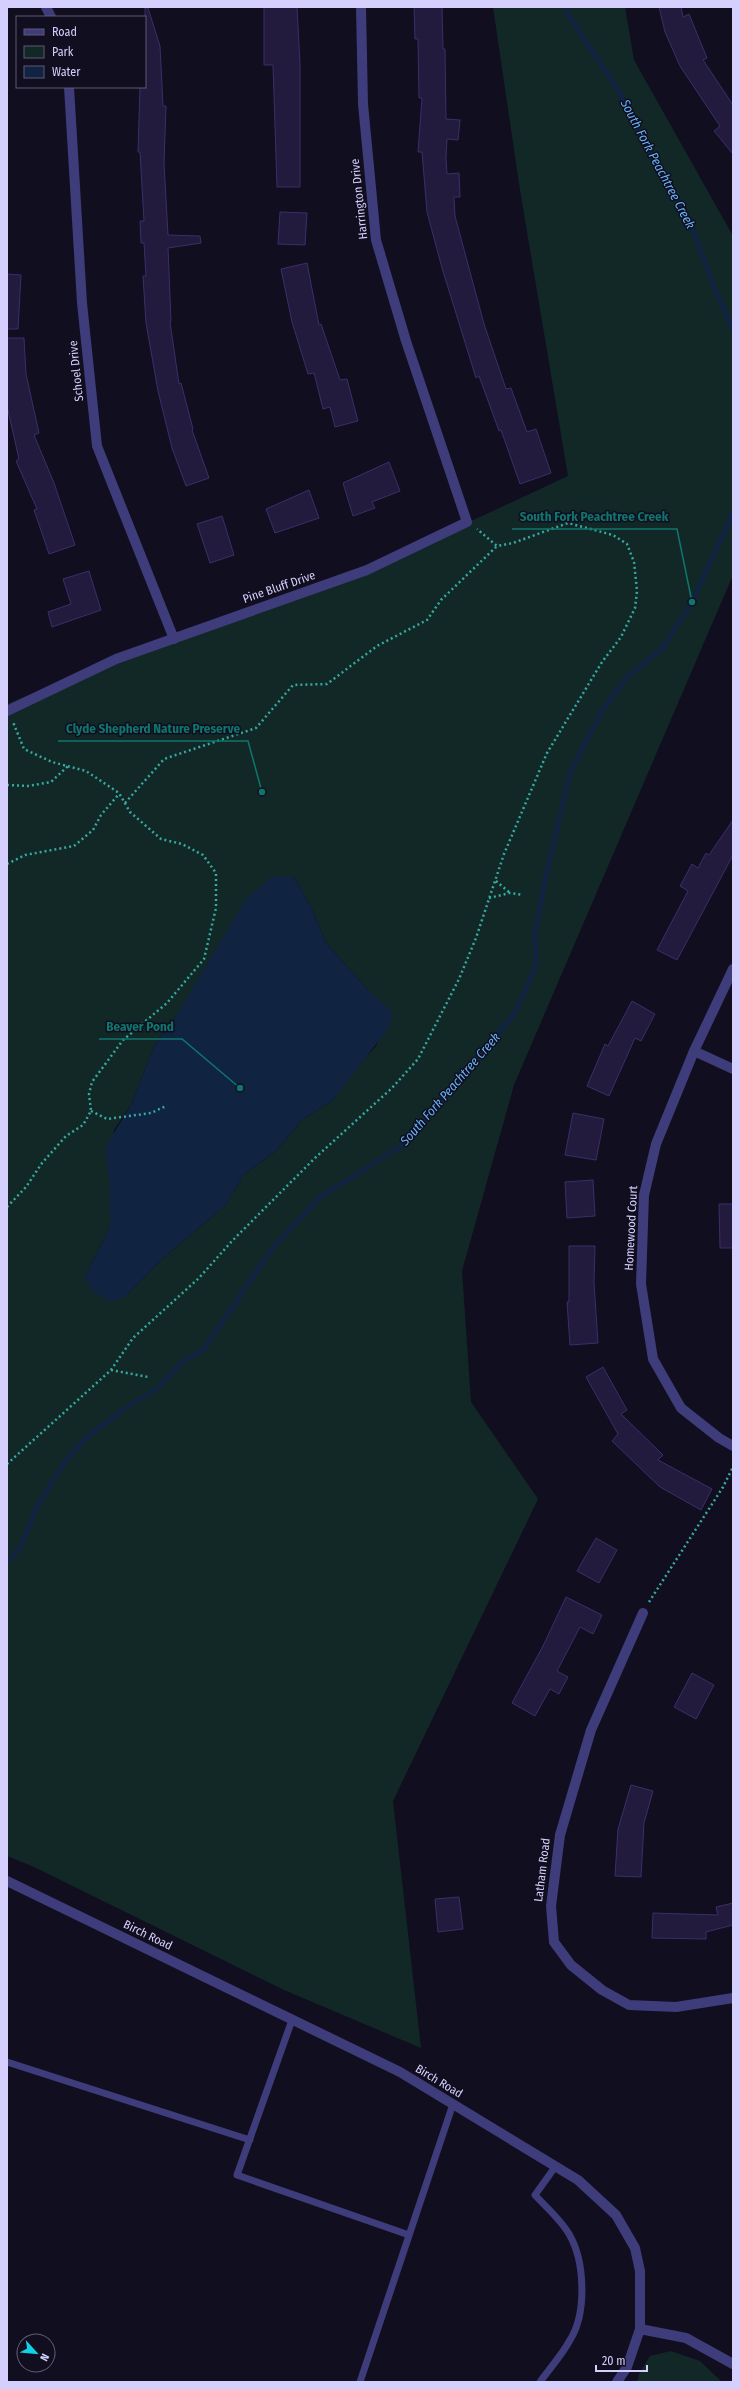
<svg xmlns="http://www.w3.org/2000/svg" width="740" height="2389" viewBox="0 0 740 2389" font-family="'Fira Sans Condensed',sans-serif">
	<rect width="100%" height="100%" fill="#110e1f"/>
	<path fill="#112827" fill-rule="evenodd" d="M 493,7 L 625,7 L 634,60 L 733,236 L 733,575 L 514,1085 L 462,1271 L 471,1402 L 538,1499 L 393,1801 L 421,2048 L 284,1990 L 32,1866 L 7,1856 L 7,704 L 161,639 L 379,568 L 437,537 L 568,476 L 520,190 ZM 294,877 L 311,907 L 326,943 L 369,991 L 377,1045 L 354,1070 L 333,1100 L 302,1120 L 276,1151 L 243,1175 L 225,1206 L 162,1259 L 125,1297 L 85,1276 L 110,1227 L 114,1130 L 132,1103 L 154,1046 L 176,1016 Z
		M 671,2351 L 700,2361 L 722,2382 L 637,2382 L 639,2374 L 650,2356 Z"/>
	<path fill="#102341" d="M 273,876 L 294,877 L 311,907 L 326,943 L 369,991 L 392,1012 L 390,1026 L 333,1100 L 302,1120 L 276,1151 L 243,1175 L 225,1206 L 162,1259 L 125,1297 L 110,1302 L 91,1290 L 85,1276 L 110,1227 L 110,1188 L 105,1148 L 132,1103 L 154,1046 L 176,1016 L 246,899 Z"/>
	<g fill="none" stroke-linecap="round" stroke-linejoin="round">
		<path stroke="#102341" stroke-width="5" d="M 566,7 L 567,13 L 618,90 L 650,155 L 689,219 L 714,287 L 733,330
			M 7,1563 L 21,1546 L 37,1507 L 63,1464 L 85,1439 L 121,1411 L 158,1388 L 183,1361 L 204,1349 L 271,1250 L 319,1198 L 406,1143 L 515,1013 L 536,966 L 535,935 L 545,880 L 570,773 L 602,711 L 628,676 L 662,649 L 692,602 L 733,513"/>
	</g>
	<path fill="#221b3e" stroke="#3a2f69" d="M 264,7 L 297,7 L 300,64 L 300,187 L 277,187 L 273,65 L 264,65 Z
		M 414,7 L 442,7 L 443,49 L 445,49 L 446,119 L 460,120 L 458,140 L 447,139 L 446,158 L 447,174 L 459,173 L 460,197 L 454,197 L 455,216 L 484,324 L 506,389 L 511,388 L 527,432 L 536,429 L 551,473 L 520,484 L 501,430 L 499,431 L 479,376 L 476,378 L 442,268 L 427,212 L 422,152 L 418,152 L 422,98 L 419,98 L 418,39 L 415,39 Z
		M 659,7 L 681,7 L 683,17 L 689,14 L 707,58 L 703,60 L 733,105 L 733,154 L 714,131 L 720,126 L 680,66 L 665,32 Z
		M 145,8 L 148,8 L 160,46 L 163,106 L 166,106 L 164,163 L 168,235 L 200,236 L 201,243 L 168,248 L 171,321 L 170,322 L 179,384 L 181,383 L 193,429 L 192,430 L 209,478 L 186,486 L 172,448 L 158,391 L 146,323 L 143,276 L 146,276 L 144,243 L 141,243 L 140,221 L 144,221 L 140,152 L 138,152 L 140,87 L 145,87 Z
		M 280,212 L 307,213 L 305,245 L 278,244 Z
		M 307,263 L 319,325 L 321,324 L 340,380 L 347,379 L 358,421 L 335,427 L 330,407 L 323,409 L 314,373 L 308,374 L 292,322 L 281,269 Z
		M 7,274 L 21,275 L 18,329 L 7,329 Z
		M 7,338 L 24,338 L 26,374 L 39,433 L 34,435 L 54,483 L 75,545 L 49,554 L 34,510 L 37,509 L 16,461 L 19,459 L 7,406 Z
		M 389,462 L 400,491 L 372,502 L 375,508 L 353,516 L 343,483 Z
		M 309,490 L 319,518 L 275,533 L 266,509 Z
		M 222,516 L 234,555 L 210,563 L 197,524 Z
		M 89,571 L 101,610 L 52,627 L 48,612 L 71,604 L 63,579 Z
		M 733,820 L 733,855 L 677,960 L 657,950 L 688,891 L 680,886 L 692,864 L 698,868 L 706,853 L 709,855 Z
		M 632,1001 L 655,1014 L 641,1041 L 635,1038 L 609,1096 L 587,1086 L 605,1044 L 608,1046 Z
		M 573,1113 L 604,1119 L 596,1160 L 565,1155 Z
		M 593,1180 L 595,1216 L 567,1218 L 565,1182 Z
		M 719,1204 L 733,1204 L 733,1248 L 720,1248 Z
		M 569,1246 L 595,1246 L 594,1283 L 598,1343 L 570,1345 L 567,1302 L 569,1302 Z
		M 603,1367 L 627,1410 L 621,1414 L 663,1455 L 658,1460 L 712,1489 L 701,1510 L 660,1487 L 612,1441 L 618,1434 L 586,1377 Z
		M 596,1538 L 617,1550 L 599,1583 L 577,1571 Z
		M 566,1597 L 602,1615 L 593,1634 L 580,1627 L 557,1671 L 568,1677 L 559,1694 L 550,1689 L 535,1716 L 512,1703 L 543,1646 Z
		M 692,1673 L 714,1685 L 696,1719 L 674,1707 Z
		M 631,1785 L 653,1791 L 644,1823 L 641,1877 L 615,1876 L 618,1829 Z
		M 459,1897 L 463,1929 L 438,1932 L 435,1899 Z
		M 733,1903 L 733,1925 L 706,1932 L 706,1939 L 652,1938 L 653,1913 L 718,1915 L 716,1907 Z"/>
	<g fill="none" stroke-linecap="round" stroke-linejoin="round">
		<path stroke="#36a9a1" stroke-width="2.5" stroke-dasharray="2 3" stroke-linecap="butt" d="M 7,785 L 28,786 L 51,782 L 68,766
			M 125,803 L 164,759 L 256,728 L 293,685 L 327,684 L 377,646 L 427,620 L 441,600 L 497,546
			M 7,864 L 25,855 L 74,846 L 93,830 L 101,815 L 119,794
			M 496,881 L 510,893
			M 489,898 L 510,893 L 523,895
			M 91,1111 L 107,1119 L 151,1113 L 166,1106
			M 7,1207 L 26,1187 L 42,1163 L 66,1136 L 83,1125 L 91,1111 L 89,1094 L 92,1082 L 123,1040 L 167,1003 L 204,959 L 216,908 L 216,873 L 203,855 L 182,844 L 161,839 L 130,812 L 119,793 L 86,771 L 52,762 L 24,749 L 13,722
			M 111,1370 L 148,1377
			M 7,1464 L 111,1370 L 133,1338 L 199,1278 L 232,1241 L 315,1158 L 392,1088 L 418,1059 L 459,979 L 476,938 L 504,854 L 547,753 L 602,662 L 621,637 L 635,608 L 637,591 L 634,562 L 627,544 L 613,535 L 568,523 L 513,543 L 497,546 L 477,529
			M 649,1602 L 723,1487 L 733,1467"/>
		<path stroke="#3e3c7a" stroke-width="7" d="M 292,2020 L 237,2175 L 409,2235
			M 7,2062 L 250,2140
			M 360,2382 L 453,2104
			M 540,2382 C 550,2368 562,2355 570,2340 C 587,2313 585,2261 569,2234 C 561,2220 546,2207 535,2195 L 555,2167"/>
		<path stroke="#3e3c7a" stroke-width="10" d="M 46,7 L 51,17
			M 69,87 L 82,303 L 97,446 L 174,639
			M 7,711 L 116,659 L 367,570 L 467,522 L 406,341 L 376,240 L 363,104 L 361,7
			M 733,969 L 694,1051 L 656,1144 L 644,1195 L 641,1284 L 653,1359 L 681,1408 L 719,1438 L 733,1446
			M 694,1051 L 733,1069
			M 643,1613 L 591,1730 L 560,1835 L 551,1906 L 554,1942 L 571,1965 L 602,1990 L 629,2005 L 676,2007 L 733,1998
			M 7,1881 L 400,2072 L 578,2180 L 616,2215 L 635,2248 L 640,2271 L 640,2329 L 627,2367 L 617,2382
			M 640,2329 L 686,2338 L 733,2364"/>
	</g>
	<g text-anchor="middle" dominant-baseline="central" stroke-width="3" stroke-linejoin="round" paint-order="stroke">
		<g font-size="12" fill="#d4cffc" stroke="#110e1f">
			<text transform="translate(359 199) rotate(-96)">Harrington Drive</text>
			<text transform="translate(76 371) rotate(-96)">Schoel Drive</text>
			<text transform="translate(279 587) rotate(-19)">Pine Bluff Drive</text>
			<text transform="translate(631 1228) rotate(-87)">Homewood Court</text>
			<text transform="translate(542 1870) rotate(-83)">Latham Road</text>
			<text transform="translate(148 1935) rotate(26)">Birch Road</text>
			<text transform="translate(439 2081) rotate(31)">Birch Road</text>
		</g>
		<g font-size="13" font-style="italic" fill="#64b2f5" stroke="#110e1f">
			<text transform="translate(658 164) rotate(62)">South Fork Peachtree Creek</text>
			<text transform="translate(450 1089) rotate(-49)">South Fork Peachtree Creek</text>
		</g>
	</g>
	<path fill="none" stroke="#0f766e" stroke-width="1.5" d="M692 602L677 529H512M262 792L248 741H58M240 1088L182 1039H99"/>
	<g fill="#0f766e" stroke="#110e1f" stroke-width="1.5">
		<circle cx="692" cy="602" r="4"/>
		<circle cx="262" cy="792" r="4"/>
		<circle cx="240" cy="1088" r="4"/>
	</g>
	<g font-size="13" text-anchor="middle" font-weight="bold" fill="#0f766e" stroke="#110e1f" stroke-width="3" stroke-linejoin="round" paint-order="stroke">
		<text x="594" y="521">South Fork Peachtree Creek</text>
		<text x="153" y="733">Clyde Shepherd Nature Preserve</text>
		<text x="140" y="1031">Beaver Pond</text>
	</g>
	<rect width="740" height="2389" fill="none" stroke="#d4cffc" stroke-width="16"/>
	<rect x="16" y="16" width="130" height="72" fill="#110e1f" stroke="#5f5b77"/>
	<rect x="24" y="29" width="20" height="6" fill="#3e3c7a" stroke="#5f5b77"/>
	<text x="52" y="36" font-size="12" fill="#d4cffc">Road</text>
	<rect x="24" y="46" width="20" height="12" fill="#112827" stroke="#5f5b77"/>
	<text x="52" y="56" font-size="12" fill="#d4cffc">Park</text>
	<rect x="24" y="66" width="20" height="12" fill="#102341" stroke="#5f5b77"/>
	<text x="52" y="76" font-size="12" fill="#d4cffc">Water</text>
	<g transform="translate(36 2353) rotate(117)"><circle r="19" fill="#110e1f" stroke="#5f5b77"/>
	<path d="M0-3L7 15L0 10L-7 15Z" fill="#10d2e7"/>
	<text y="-6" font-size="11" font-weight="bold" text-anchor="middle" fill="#d4cffc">N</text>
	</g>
	<path d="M596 2365v6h51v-6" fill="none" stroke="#d4cffc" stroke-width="2"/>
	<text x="602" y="2365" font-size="12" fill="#d4cffc" stroke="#110e1f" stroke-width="3" paint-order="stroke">20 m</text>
</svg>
